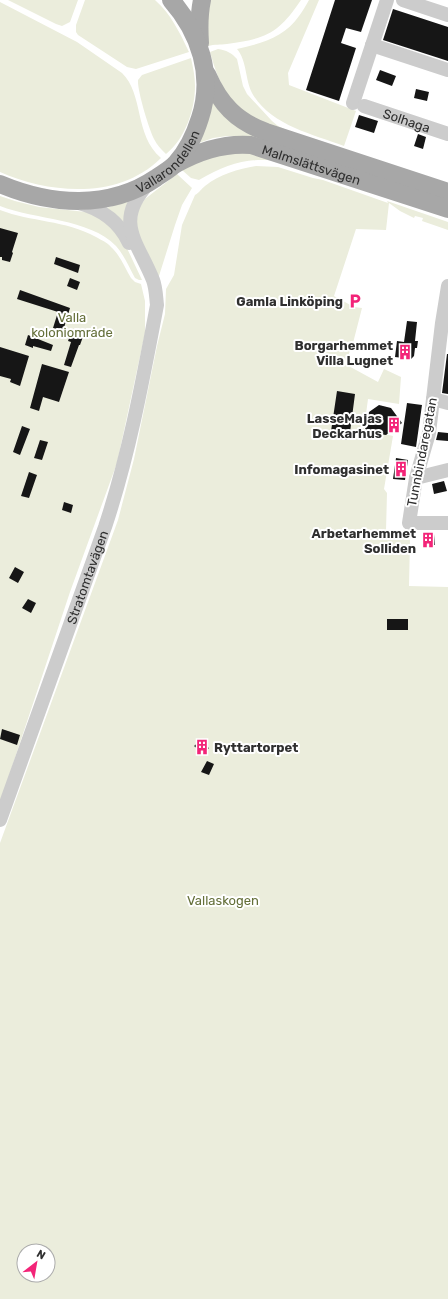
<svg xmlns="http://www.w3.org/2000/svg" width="448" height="1299" viewBox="0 0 448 1299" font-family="Rubik,sans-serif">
	<rect width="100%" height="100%" fill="#fff"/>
	<path fill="#ebeddc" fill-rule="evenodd" d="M 8,0 L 78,0 L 70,22 L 62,26 L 56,24 Z
		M 85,0 L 155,0 C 171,14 180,33 189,52 L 136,69 L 127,67 L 78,35 L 76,32 L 76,25 Z
		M 208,0 L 301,0 C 279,33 266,39 227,44 C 220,45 215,44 208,46 L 206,34 Z
		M 309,0 L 319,0 L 288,73 L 289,85 L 356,111 L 344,146 C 312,134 270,125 252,93 C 245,79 247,61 237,49 C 260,44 285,37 299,16 C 303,11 306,5 309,0 Z
		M 0,2 L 77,42 L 122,73 C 144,94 134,135 161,158 C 119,200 50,194 0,172 Z
		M 218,49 C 226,50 232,53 237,59 L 243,86 L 247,94 L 272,121 L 278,126 L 291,132 C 282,130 270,128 261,124 C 229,108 219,84 210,52 Z
		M 191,58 C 193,67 195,77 195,86 C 195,110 185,139 166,154 C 161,149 157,145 154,139 C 149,129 137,90 138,80 L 142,75 Z
		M 210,96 L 215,105 L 448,198 L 251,138 L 227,136 L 213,138 L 196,144 Z
		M 241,149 L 279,161 C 247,157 227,164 199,180 L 191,178 L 182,170 L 194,161 Z
		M 256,166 L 278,167 L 313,178 L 323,180 L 388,203 L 387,201 L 448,222 L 448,230 L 422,221 L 423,218 L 415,216 L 414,218 L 400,211 L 389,203 L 386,230 L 356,229 L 334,296 L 354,307 L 362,308 L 353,343 L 345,364 L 378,382 L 384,369 L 401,377 L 399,404 L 368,399 L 364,429 L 393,436 L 384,489 L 387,493 L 386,531 L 410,540 L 409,586 L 448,587 L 448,1299 L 0,1299 L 0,843 L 118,520 L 134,459 L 157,346 L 165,314 L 166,289 L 174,275 L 182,225 L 195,195 C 200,192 201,189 205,186 C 220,174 238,169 256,166 ZM 24,1251 L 48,1251 L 48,1275 L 24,1275 Z
		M 177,174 L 192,188 L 182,205 L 175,225 L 159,276 L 155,278 L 135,237 L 138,209 L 145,199 Z
		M 0,196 L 15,201 L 39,207 L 86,212 L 107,220 L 125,244 L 142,280 L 139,280 L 135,278 C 129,267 124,255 116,246 C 89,218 35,220 0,206 Z
		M 131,200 L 124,224 L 106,208 Z
		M 0,210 C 31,222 65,220 96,237 C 101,240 107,242 111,247 C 120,255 125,268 131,278 L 135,282 L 141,284 L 145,301 L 145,333 L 117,463 L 70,592 L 0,803 Z"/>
	<path fill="#161616" d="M 335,0 L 372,0 L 361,32 L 346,28 L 341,43 L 356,48 L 339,101 L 306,90 Z
		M 393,9 L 448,27 L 448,61 L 383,40 Z
		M 380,70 L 396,76 L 392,86 L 376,80 Z
		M 416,89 L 429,92 L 427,101 L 414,98 Z
		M 359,115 L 378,121 L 374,133 L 355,127 Z
		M 418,134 L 426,137 L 423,149 L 414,146 Z
		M 0,228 L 18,233 L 12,252 L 13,253 L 10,262 L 2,260 L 2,257 L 0,257 Z
		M 56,257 L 80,265 L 78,273 L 54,264 Z
		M 70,278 L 80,282 L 77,290 L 67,286 Z
		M 20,290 L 70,308 L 63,331 L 53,328 L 58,312 L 17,299 Z
		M 407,321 L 417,322 L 415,341 L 418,341 L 417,348 L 415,348 L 414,356 L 411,359 L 395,357 L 397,341 L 404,342 Z
		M 72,330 L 84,334 L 80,345 L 79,345 L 71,367 L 64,365 L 71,342 L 68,341 Z
		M 28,335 L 53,345 L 51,351 L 33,346 L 33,348 L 25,345 Z
		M 0,347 L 29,356 L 20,386 L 10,382 L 11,379 L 0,376 Z
		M 447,354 L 448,354 L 448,394 L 442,393 Z
		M 42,364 L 69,372 L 59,402 L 43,397 L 39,411 L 30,408 Z
		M 337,391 L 355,394 L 349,440 L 330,438 Z
		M 407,403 L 422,405 L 416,447 L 401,444 Z
		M 379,405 L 391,408 L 402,423 L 386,435 L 371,433 L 369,435 L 365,428 L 367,427 L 369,412 Z
		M 22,426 L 30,429 L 20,455 L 13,452 Z
		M 438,432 L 448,433 L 448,441 L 436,440 Z
		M 40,440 L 48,442 L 42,460 L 34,458 Z
		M 396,458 L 408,460 L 405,480 L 393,479 Z
		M 29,472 L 37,475 L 29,498 L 21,496 Z
		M 444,481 L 447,491 L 434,494 L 432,484 Z
		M 64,502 L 73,505 L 71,513 L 62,510 Z
		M 422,534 L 434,534 L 435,545 L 422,545 Z
		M 15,567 L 24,572 L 18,583 L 9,578 Z
		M 28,599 L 36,603 L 31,613 L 22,608 Z
		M 387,619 L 408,619 L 408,630 L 387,630 Z
		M 2,729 L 20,735 L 17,745 L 0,739 Z
		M 200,741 L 209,748 L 204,754 L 194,746 Z
		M 207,761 L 214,764 L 209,775 L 201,772 Z"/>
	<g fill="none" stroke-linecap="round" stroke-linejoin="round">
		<g stroke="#ccc" stroke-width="14">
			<path d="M 403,0 L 448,15"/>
			<path d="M 372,45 L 448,70"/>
			<path d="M 353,103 L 387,0"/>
			<path id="s1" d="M 364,106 L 448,134"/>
			<path d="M 79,203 C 101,209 119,221 129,243"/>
			<path d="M 448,286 L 442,323 L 429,433 L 416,478 L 409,523 L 448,523"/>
			<path d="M 433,399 L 448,403"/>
			<path d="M 416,478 L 448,470"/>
			<path id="s2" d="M 0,820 L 105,527 C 129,455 143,379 157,305 C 156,297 156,288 153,280 C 138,242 113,222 148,184"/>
		</g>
		<g stroke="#a7a7a7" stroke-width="18">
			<path d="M 200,43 C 199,28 199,14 202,0"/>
			<path d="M 207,74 C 220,104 236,121 266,132 L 448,192"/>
			<path id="s3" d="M 176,164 C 199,151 225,143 251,145 L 448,209"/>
			<path id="s4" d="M 0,184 C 50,205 109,210 156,178 C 163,173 171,169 176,163 C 187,151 195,134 200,118 C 214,76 200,33 171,0"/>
		</g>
	</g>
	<defs>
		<g id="parking-bare" transform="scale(1.2)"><path d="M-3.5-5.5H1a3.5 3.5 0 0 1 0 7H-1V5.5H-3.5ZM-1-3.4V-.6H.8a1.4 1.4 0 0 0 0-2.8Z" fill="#f32478" stroke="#fff" stroke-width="2.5" paint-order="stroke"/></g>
		<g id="building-bare" transform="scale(1.2)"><path d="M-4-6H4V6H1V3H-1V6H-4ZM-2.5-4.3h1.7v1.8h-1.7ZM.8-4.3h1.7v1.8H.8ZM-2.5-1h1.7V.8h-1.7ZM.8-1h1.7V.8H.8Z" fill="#f32478" stroke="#fff" stroke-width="2.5" paint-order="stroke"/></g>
	</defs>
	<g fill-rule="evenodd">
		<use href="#parking-bare" x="355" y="301"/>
		<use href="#building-bare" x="405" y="352"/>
		<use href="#building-bare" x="394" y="425"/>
		<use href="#building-bare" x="401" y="469"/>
		<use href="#building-bare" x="428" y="540"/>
		<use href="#building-bare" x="202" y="747"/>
	</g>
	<g text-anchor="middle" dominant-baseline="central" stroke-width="4" stroke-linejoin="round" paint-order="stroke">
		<g font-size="13" fill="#2f2f2f" stroke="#fff">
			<text stroke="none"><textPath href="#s1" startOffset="45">Solhaga</textPath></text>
			<text stroke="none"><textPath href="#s4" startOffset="183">Vallarondellen</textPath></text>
			<text stroke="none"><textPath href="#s3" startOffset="142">Malmslättsvägen</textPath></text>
			<text transform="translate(422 452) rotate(-79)">Tunnbindaregatan</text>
			<text stroke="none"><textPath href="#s2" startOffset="258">Stratomtavägen</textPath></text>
		</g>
		<g font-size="13" font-weight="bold" fill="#2f2f2f" stroke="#fff" text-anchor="end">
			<text x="343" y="301">Gamla Linköping</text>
			<text x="393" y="345">Borgarhemmet<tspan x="393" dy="15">Villa Lugnet</tspan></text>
			<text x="382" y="418">LasseMajas<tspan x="382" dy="15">Deckarhus</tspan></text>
			<text x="389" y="469">Infomagasinet</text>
			<text x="416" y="533">Arbetarhemmet<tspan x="416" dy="15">Solliden</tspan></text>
			<text x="214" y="747" text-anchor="start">Ryttartorpet</text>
		</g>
		<g font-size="13" fill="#646f39" stroke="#fff">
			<text x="72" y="317">Valla<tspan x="72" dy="15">koloniområde</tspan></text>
			<text x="223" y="900">Vallaskogen</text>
		</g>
	</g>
	<g transform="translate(36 1263) rotate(31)"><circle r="19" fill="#ffffff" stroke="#acacac"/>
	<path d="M0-3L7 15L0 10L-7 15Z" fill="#f32478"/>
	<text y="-6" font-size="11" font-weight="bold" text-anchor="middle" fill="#2f2f2f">N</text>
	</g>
</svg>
